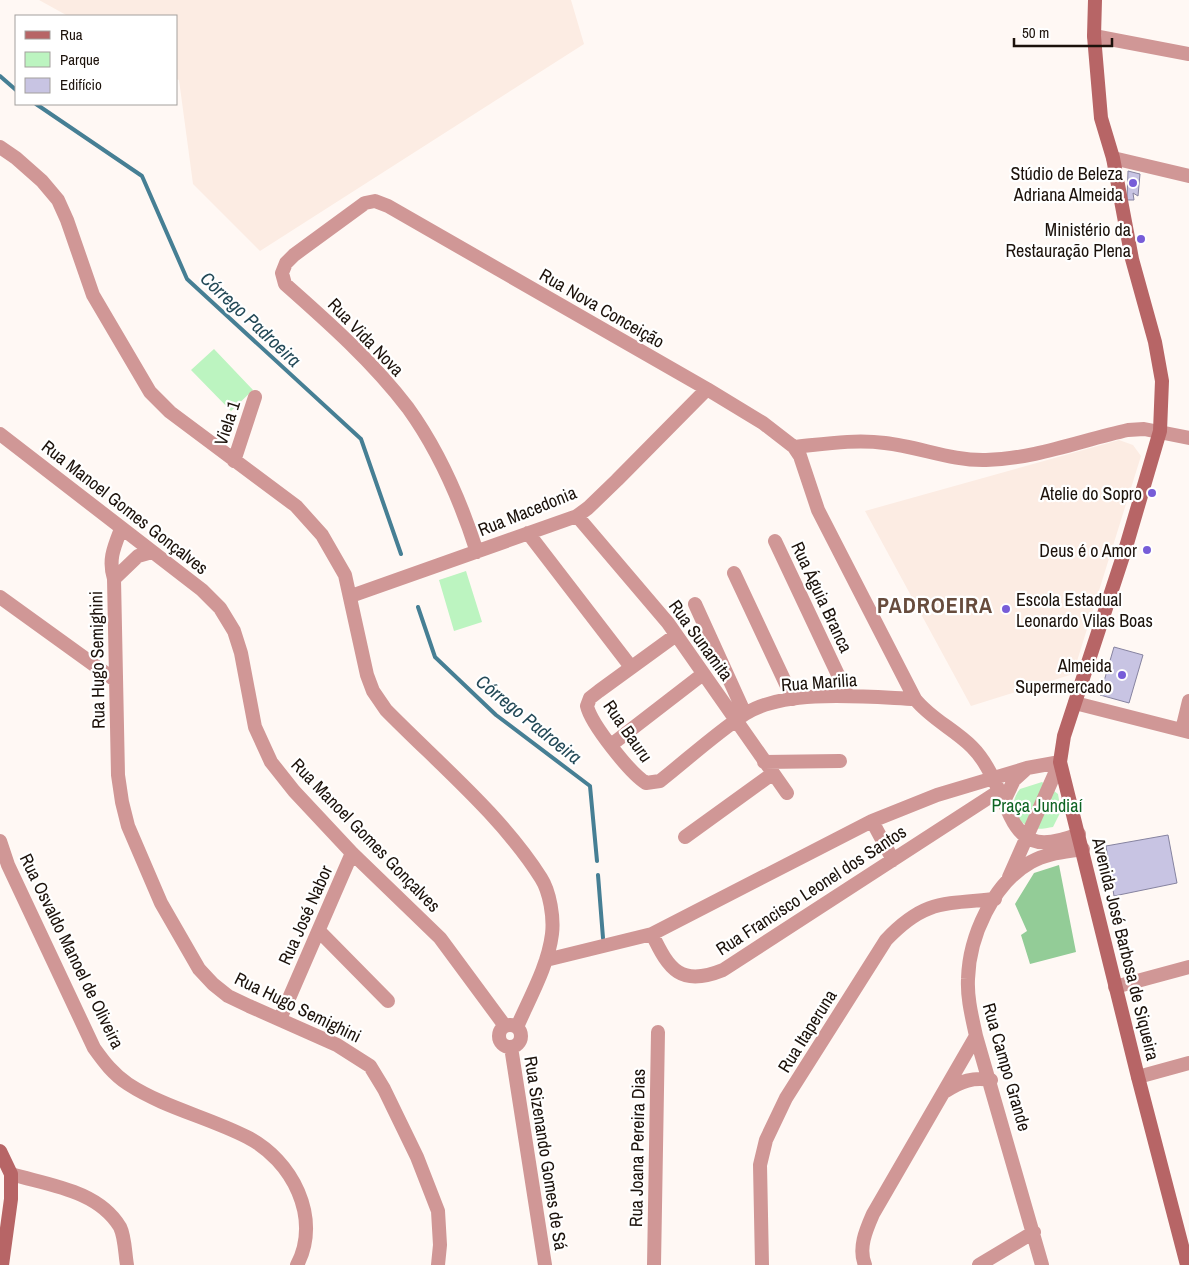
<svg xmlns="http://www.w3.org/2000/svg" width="1189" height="1265" viewBox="0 0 1189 1265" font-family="'Archivo Narrow',sans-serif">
	<rect width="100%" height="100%" fill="#fff8f4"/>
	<path fill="#fcece3" d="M 39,0 L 571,0 L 584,44 L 260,251 L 193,184 L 179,80 L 176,79 L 176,16 L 68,16 Z
		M 1119,440 L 1133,445 L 1141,456 L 1073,674 L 971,706 L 865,511 Z"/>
	<path fill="#bcf4c0" d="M 214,349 L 253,390 L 231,411 L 191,370 Z
		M 466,571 L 482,622 L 454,631 L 439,580 Z
		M 1042,782 L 1058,794 L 1061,811 L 1053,827 C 1047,828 1038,830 1032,828 C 1013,821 1008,804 1020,789 Z"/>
	<path fill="#93cc97" d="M 1059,865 L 1076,952 L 1030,964 L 1021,935 L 1027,931 L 1015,904 L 1034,873 Z"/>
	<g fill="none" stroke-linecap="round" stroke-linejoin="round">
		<path stroke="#467f94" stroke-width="4" d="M 0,76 L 16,90
			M 36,104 L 142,176 L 187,279 L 361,439 L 401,554
			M 418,607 L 435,657 L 496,715 L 590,786 L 597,861
			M 598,875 L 603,938"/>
	</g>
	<path fill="#c8c4e3" stroke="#8683a0" d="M 1128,171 L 1140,174 L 1138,196 L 1133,193 L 1134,200 L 1127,200 Z
		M 1114,647 L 1143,655 L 1129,703 L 1100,695 Z
		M 1168,835 L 1177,883 L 1114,896 L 1106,846 Z"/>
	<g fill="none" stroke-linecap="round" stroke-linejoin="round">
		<path stroke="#d09796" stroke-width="14" d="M 1094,36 L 1189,54
			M 0,147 L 16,158 L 42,181 L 58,200 L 67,220 L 93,295 L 150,392 L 170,412 L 296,506 L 322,535 L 345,575 L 367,675 L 373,691 L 386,710 C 438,763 502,816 541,878 C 550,892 554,918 552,934 C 548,966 530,997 517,1027
			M 0,434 L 202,590 L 220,608 L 234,631 L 241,653 L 255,727 L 271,762 L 294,791 L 352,853 L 440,938 L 505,1026
			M 794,447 C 824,444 855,439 885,443 C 920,447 952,461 986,460 C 1034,459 1082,440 1128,430 L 1144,429 L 1189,438
			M 234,461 L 255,397
			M 577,516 L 668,623 L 787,793
			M 121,529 C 114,547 108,560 114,579 L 118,775 L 122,802 L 128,826 L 161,903 L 199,969 L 213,984 L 228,996 L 249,1006 L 337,1045 L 370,1066 L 384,1089 L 417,1157 L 438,1211 L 440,1245 L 438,1265
			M 528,533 L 631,667
			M 775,541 L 848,696
			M 477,552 C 461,502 439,451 408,408 C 373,362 328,322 285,284 L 282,273 L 286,263 L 294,255 L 365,203 L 375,201 L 388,206 L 707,389 L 763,423 L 794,447 L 800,456 L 818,510 L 915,699 C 931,719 954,729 972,747 C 987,762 995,783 1004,801
			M 734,573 L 793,699
			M 114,579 L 138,556 L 152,552
			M 351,596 L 577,516 L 588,508 L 617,480 L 707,389
			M 0,597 L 115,680
			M 695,604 L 745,714
			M 676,635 L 599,691 L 590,698 L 587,706 C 591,724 630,773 646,783 L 660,781 C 688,759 715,734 745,714 C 785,688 868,697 915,699
			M 1075,703 L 1189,732
			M 1182,730 L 1189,701
			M 611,745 L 703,674
			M 764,762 L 840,761
			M 1025,770 L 1014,780 L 1004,801 C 1020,845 1037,850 1079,834
			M 872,821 L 893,860
			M 685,837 L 772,774
			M 0,841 L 8,865 L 94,1048 C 104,1062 113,1074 128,1084 C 165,1108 208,1117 247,1137 C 292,1160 322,1218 297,1265
			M 1009,877 L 1060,762
			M 319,931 L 388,1001
			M 652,934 C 669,970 681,987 723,970 L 999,791
			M 546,960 L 652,934 L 872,821 L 937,795 L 1027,768 L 1060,762
			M 1115,987 L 1189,967
			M 280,1019 L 352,853
			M499 1036a11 11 0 1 1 22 0a11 11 0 1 1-22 0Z
			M 511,1047 L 545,1265
			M 1138,1077 L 1189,1063
			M 946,1091 C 961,1081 973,1077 991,1080
			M 11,1174 C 48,1185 98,1190 120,1227 C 125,1237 125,1254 127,1265
			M 654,1265 L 658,1032
			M 762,1265 L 760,1165 L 766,1140 L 786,1098 L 886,940 C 924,900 943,904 995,899
			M 865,1265 C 858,1248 866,1230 873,1214 L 976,1036
			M 979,1265 L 1034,1232
			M 1042,1265 L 976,1036 C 972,1017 967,998 968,979 C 969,937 993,883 1031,862 C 1047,853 1065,852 1083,849"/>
		<path stroke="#d09796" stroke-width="14" d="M 1113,158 L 1189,176"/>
		<path stroke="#b76566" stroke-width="14" d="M 1095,0 L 1094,36 L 1101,118 L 1113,158 L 1132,259 L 1155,342 L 1162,381 L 1160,431 L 1126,547 L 1064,736 L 1060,762 L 1138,1077 L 1187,1265
			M 0,1151 L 11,1174 L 11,1199 L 2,1265"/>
	</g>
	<g fill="#775dd8" stroke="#fff" stroke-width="2">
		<circle cx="1133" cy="183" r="5"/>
		<circle cx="1141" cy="239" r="5"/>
		<circle cx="1152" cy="493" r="5"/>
		<circle cx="1147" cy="550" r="5"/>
		<circle cx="1006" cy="609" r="5"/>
		<circle cx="1122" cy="675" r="5"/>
	</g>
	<g text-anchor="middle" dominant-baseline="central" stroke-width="4.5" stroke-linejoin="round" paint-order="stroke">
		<g font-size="18" fill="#1c120b" stroke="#fff" text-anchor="end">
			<text x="1123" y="173">Stúdio de Beleza<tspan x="1123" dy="21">Adriana Almeida</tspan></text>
			<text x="1131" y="229">Ministério da<tspan x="1131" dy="21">Restauração Plena</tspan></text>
			<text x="1142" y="493">Atelie do Sopro</text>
			<text x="1137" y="550">Deus é o Amor</text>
			<text x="1016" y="599" text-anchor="start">Escola Estadual<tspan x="1016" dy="21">Leonardo Vilas Boas</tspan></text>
			<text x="1112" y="665">Almeida<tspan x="1112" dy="21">Supermercado</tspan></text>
		</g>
		<g font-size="18" fill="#1c120b" stroke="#fff">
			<text transform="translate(602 308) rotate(30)">Rua Nova Conceição</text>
			<text transform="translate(366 337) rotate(46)">Rua Vida Nova</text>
			<text transform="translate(227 423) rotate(-72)">Viela 1</text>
			<text transform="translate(125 507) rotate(38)">Rua Manoel Gomes Gonçalves</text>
			<text transform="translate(527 511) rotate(-22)">Rua Macedonia</text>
			<text transform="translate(822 597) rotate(65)">Rua Águia Branca</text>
			<text transform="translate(701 640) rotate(54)">Rua Sunamita</text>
			<text transform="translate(97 660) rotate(-91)">Rua Hugo Semighini</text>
			<text transform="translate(819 682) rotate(-4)">Rua Marilia</text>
			<text transform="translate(628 731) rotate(55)">Rua Bauru</text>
			<text transform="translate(366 835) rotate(46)">Rua Manoel Gomes Gonçalves</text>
			<text transform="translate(811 890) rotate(-33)">Rua Francisco Leonel dos Santos</text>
			<text transform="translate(305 915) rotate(-66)">Rua José Nabor</text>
			<text transform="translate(1126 949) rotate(76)">Avenida José Barbosa de Siqueira</text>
			<text transform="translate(72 951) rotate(64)">Rua Osvaldo Manoel de Oliveira</text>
			<text transform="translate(298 1007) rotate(26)">Rua Hugo Semighini</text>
			<text transform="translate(807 1031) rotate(-58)">Rua Itaperuna</text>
			<text transform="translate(1007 1067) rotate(74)">Rua Campo Grande</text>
			<text transform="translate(637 1148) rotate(-89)">Rua Joana Pereira Dias</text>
			<text transform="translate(546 1153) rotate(81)">Rua Sizenando Gomes de Sá</text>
		</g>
		<g font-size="18" fill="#0e6423" stroke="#fff">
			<text x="1037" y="805">Praça Jundiaí</text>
		</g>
		<g font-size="19" font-style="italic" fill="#234957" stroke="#fff">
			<text transform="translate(251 319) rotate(43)">Córrego Padroeira</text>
			<text transform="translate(529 719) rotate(39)">Córrego Padroeira</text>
		</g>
		<g font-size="22" font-weight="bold" letter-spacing="1" fill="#674c3d" stroke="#fff">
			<text x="935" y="605">PADROEIRA</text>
		</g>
	</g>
	<rect x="15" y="15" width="162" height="90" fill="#ffffff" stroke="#a4a09d"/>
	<rect x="25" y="31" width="25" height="8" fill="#b76566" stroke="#a4a09d"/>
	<text x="60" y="40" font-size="15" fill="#1c120b">Rua</text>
	<rect x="25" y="52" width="25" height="15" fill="#bcf4c0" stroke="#a4a09d"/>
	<text x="60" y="65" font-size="15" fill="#1c120b">Parque</text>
	<rect x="25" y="78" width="25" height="15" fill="#c8c4e3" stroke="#a4a09d"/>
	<text x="60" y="90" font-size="15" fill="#1c120b">Edifício</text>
	<path d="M1014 38v8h98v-8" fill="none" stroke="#1c120b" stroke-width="2.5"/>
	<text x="1022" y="38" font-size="15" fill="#1c120b" stroke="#ffffff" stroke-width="4" paint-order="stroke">50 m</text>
</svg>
